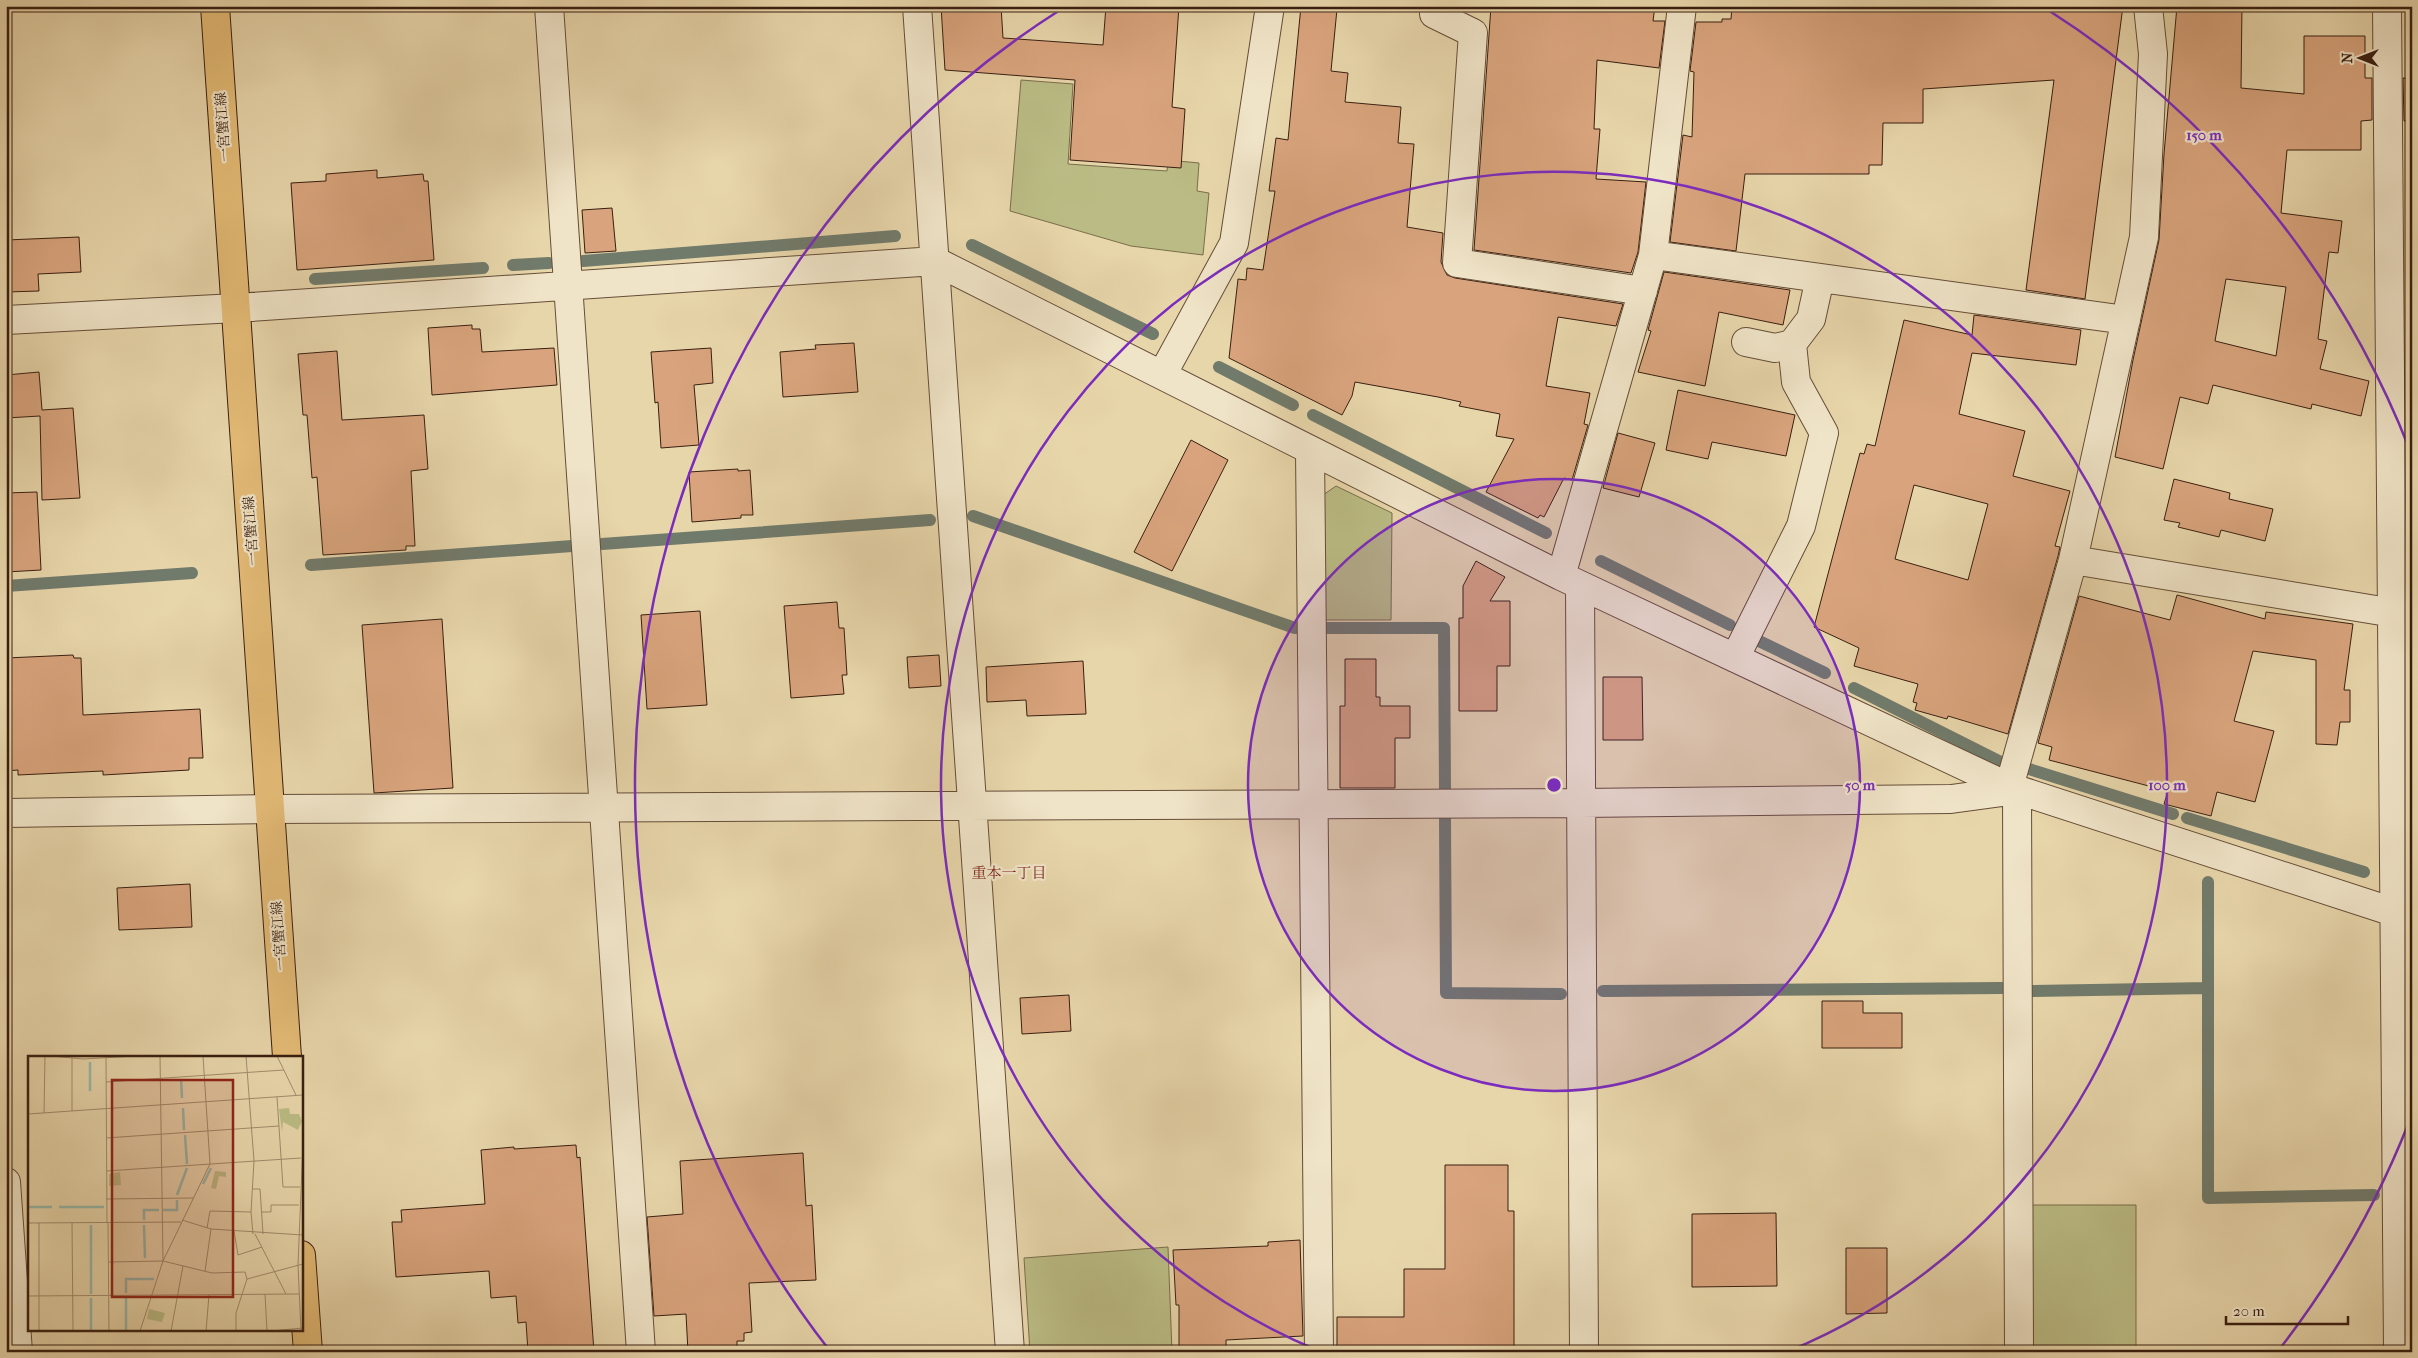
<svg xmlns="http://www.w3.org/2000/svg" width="2418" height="1358" viewBox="0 0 2418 1358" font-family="'IM FELL French Canon','Noto Serif JP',serif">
	<rect width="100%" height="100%" fill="#e8d6ab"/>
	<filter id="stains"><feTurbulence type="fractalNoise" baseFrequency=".004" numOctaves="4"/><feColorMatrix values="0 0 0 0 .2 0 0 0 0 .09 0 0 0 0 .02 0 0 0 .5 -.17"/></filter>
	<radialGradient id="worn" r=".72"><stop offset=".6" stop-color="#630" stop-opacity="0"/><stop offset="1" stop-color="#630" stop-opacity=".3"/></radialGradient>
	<path fill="#bbbc85" stroke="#7a6e4a" d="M 1021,80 L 1073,84 L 1068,164 L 1167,171 L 1168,160 L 1199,163 L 1197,191 L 1209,193 L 1203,255 L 1131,246 L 1010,211 Z
		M 1336,486 L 1392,513 L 1391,620 L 1325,620 L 1323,495 Z
		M 2030,1205 L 2136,1205 L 2136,1352 L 2030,1352 Z
		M 1168,1247 L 1172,1352 L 1030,1352 L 1024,1258 Z"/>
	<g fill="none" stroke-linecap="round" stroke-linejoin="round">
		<path stroke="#717b6c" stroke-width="12" d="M 972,245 L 1153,334
			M 583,261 L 895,236
			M 513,265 L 549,263
			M 315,279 L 483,268
			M 1219,367 L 1293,405
			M 1313,415 L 1546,533
			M 973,516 L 1295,628
			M 602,544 L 930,520
			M 1601,561 L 1730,625
			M 311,565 L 572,546
			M 6,586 L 192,573
			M 1327,628 L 1444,628 L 1445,789
			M 1759,641 L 1825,673
			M 1854,688 L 2001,762
			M 2029,769 L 2173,814
			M 2187,818 L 2364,872
			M 1445,819 L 1446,993 L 1561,994
			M 2208,882 L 2208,1198 L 2374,1195
			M 1603,991 L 2002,988
			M 2033,991 L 2208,988"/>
	</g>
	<path fill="#d9a47d" stroke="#391f10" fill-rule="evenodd" d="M 941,6 L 1001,6 L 1003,38 L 1103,45 L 1106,6 L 1179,6 L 1172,107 L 1185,109 L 1181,168 L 1070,160 L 1075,80 L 945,70 Z
		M 1301,6 L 1337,9 L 1331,71 L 1348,73 L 1345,102 L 1401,107 L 1398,143 L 1414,144 L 1407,227 L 1443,233 L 1441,262 L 1447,275 L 1455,278 L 1623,304 L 1616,326 L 1558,317 L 1546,386 L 1590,393 L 1584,424 L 1588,425 L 1572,480 L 1564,478 L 1544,517 L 1540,515 L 1538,518 L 1486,492 L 1514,439 L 1496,436 L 1500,414 L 1459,406 L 1461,402 L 1438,397 L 1355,382 L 1352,396 L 1342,415 L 1229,358 L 1238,279 L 1246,280 L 1247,268 L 1263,270 L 1275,191 L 1269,191 L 1276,138 L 1288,140 Z
		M 1491,6 L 1655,6 L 1653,21 L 1665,21 L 1659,68 L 1597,60 L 1594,129 L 1600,129 L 1596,179 L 1646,182 L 1638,252 L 1631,273 L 1474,250 Z
		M 1732,6 L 2123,6 L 2085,299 L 2026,290 L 2054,80 L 1923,89 L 1923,123 L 1883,123 L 1882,165 L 1869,165 L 1869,174 L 1745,174 L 1736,251 L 1670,242 L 1683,135 L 1692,137 L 1694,72 L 1690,71 L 1696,22 L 1722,22 L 1722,19 L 1731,19 Z
		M 2177,6 L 2242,6 L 2241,88 L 2304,94 L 2304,36 L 2365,36 L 2365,78 L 2372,78 L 2372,120 L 2361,121 L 2361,150 L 2287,150 L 2281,213 L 2342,221 L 2338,253 L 2329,252 L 2318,339 L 2327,341 L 2320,369 L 2369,381 L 2361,416 L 2312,404 L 2311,409 L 2213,385 L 2208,404 L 2180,397 L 2163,469 L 2115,457 L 2133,360 L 2159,240 L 2164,154 ZM 2226,279 L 2286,287 L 2276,356 L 2215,341 Z
		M 2403,78 L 2412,79 L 2412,121 L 2404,121 Z
		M 377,170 L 377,178 L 423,174 L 424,181 L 428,181 L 434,260 L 297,270 L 291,183 L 326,181 L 326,174 Z
		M 612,208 L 616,251 L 585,253 L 582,210 Z
		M 79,237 L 81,272 L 38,274 L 39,291 L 6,292 L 6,240 Z
		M 1664,272 L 1790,290 L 1783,325 L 1719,312 L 1705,386 L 1638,372 L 1651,331 L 1648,330 Z
		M 1974,315 L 2081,330 L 2076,365 L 1972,353 L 1959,414 L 2025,431 L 2013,476 L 2070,491 L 2055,546 L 2060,547 L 2058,556 L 2008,734 L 1948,716 L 1947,719 L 1915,710 L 1917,703 L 1913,702 L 1918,684 L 1854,666 L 1859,648 L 1814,627 L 1860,453 L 1864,454 L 1867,444 L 1875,446 L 1904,320 L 1972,335 ZM 1914,485 L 1988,504 L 1968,580 L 1895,559 Z
		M 472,325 L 472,329 L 480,329 L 482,352 L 554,348 L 557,385 L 432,395 L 428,328 Z
		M 854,343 L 858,392 L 783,397 L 780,352 L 816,349 L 815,345 Z
		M 711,348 L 713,383 L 694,385 L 699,445 L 661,448 L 658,402 L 655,403 L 651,352 Z
		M 337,351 L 342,420 L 424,415 L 428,469 L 411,471 L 415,546 L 406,546 L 406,550 L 323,555 L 317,477 L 312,478 L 307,415 L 303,415 L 298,354 Z
		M 39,372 L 42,410 L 73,408 L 80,498 L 42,500 L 40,416 L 6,418 L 6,375 Z
		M 1678,390 L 1795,415 L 1786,456 L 1712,442 L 1708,459 L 1666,450 Z
		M 1618,433 L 1655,443 L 1639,497 L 1603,488 Z
		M 1191,440 L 1228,460 L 1172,571 L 1134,552 Z
		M 738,469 L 738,471 L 750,470 L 753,515 L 741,515 L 741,518 L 692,522 L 689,472 Z
		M 2174,479 L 2230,493 L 2229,499 L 2273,509 L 2265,541 L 2221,530 L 2219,537 L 2178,527 L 2180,523 L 2164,520 Z
		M 37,492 L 41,570 L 6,572 L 6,493 Z
		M 1476,561 L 1505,577 L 1490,601 L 1510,601 L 1510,666 L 1497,666 L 1497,711 L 1459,711 L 1459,618 L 1463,618 L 1463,586 Z
		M 2177,595 L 2265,619 L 2266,612 L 2353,624 L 2344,690 L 2350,690 L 2350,722 L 2340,722 L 2337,745 L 2316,744 L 2316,660 L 2253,651 L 2234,721 L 2274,731 L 2255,802 L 2217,792 L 2211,816 L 2164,804 L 2168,791 L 2049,760 L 2052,747 L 2038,743 L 2079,596 L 2170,620 Z
		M 837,602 L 839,628 L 844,628 L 847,675 L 842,675 L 844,694 L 791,698 L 784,606 Z
		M 700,611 L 707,705 L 647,709 L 641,615 Z
		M 442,619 L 453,788 L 374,793 L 362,625 Z
		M 73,655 L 74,658 L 81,658 L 83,715 L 200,709 L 203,758 L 189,758 L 189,770 L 103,775 L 103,771 L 18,775 L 18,770 L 6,771 L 6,658 Z
		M 939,655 L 941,686 L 909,688 L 907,657 Z
		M 1345,659 L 1376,659 L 1376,697 L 1380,697 L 1380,706 L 1410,706 L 1410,738 L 1395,738 L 1395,788 L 1340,788 L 1340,706 L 1345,706 Z
		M 1083,661 L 1086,714 L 1027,716 L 1026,700 L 987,702 L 986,667 Z
		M 1603,677 L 1642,677 L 1643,740 L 1603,740 Z
		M 190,884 L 192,927 L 119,930 L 117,888 Z
		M 1069,995 L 1071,1031 L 1022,1034 L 1020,998 Z
		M 1822,1001 L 1863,1001 L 1863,1013 L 1902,1013 L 1902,1048 L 1822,1048 Z
		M 576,1145 L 577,1158 L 580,1157 L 594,1352 L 528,1352 L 526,1322 L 518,1323 L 516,1296 L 491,1298 L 489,1271 L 396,1277 L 392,1222 L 402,1222 L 401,1210 L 485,1204 L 481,1150 L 514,1147 L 514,1149 Z
		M 803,1153 L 806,1206 L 812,1205 L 816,1280 L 749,1283 L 752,1332 L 744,1333 L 744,1341 L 737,1341 L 737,1352 L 688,1352 L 686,1314 L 654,1316 L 647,1217 L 683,1214 L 680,1161 Z
		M 1445,1165 L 1508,1165 L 1508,1211 L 1514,1211 L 1514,1352 L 1337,1352 L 1337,1317 L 1404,1317 L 1404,1269 L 1445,1269 Z
		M 1776,1213 L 1777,1286 L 1692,1287 L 1692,1214 Z
		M 1300,1240 L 1303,1336 L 1226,1340 L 1226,1352 L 1179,1352 L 1179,1305 L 1176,1305 L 1173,1250 L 1268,1246 L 1268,1242 Z
		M 1846,1248 L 1887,1248 L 1887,1313 L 1846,1314 Z"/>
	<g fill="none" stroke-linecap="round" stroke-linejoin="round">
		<g stroke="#654d37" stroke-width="30">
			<path id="minor" d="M 549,6 L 641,1352
				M 917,6 L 1010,1352
				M 1435,6 L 1434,14 L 1473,33 L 1457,263 L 1643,291
				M 2387,6 L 2398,1352
				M 1653,255 L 2126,320
				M 6,320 L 236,308 L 935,261 L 1561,576 L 2009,787 L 2412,918
				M 1746,342 L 1775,348 L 1792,344
				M 1162,375 L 1234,243 L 1270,6
				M 1310,450 L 1319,1352
				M 2073,560 L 2412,616
				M 1561,576 L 1653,255 L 1682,6
				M 1580,585 L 1584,1352
				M 1735,658 L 1801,526 L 1824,433 L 1796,382 L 1792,344 L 1811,319 L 1820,278
				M 2009,787 L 2073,560 L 2144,237 L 2153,54 L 2148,6
				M 6,813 L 271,809 L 1581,803 L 1951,799 L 2017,790 L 2019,1352
				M 6,1182 L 18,1352"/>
		</g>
		<g stroke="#391f10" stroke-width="30">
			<path id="major" d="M 215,6 L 287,1057
				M 301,1255 L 308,1352"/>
		</g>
		<use href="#minor" stroke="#f0e4c8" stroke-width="28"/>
		<use href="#major" stroke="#e4bb76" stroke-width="28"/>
	</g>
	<circle cx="1554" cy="785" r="306" fill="#7b2cbf" fill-opacity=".12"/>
	<g fill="none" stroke="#7b2cbf" stroke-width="2.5">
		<circle cx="1554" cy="785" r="306"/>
		<path d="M1319 1351A613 613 0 1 1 1789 1351"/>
		<path d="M2409 1122A919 919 0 0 1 2278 1351M830 1351A919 919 0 0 1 1060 10M2048 10A919 919 0 0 1 2409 448"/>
	</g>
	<g text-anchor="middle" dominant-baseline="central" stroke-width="4.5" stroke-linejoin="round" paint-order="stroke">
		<g font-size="14" fill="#391f10" stroke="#f0e4c8">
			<text transform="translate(223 127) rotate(-94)">一宮蟹江線</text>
			<text transform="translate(251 531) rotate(-94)">一宮蟹江線</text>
			<text transform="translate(279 936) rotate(-94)">一宮蟹江線</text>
		</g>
		<g font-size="15" fill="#7a1f14" stroke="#f0e4c8">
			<text x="1009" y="873">重本一丁目</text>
		</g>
	</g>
	<g transform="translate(28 1056)">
		<rect width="275" height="275" fill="#e8d6ab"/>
		<path d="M 261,52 L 262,58 L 271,58 L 274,65 L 270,74 L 255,66 L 254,76 L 251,53 ZM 187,115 L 198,116 L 198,121 L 191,120 L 188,133 L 183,132 ZM 92,116 L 93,129 L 81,130 L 81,118 ZM 121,253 L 137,257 L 134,266 L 119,263 Z" fill="#bbbc85"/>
		<path fill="none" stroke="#97b9aa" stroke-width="2.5" d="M 62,6 L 62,35M 153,23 L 154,42M 155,52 L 156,74M 157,79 L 159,108M 175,128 L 183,112M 149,139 L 159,112M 0,151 L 24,151M 31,151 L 76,151M 135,154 L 149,154 L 149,144M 116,164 L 116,154 L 131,154M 63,169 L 63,238M 116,169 L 117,202M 98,237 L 98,223 L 126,223M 63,242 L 63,275M 98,242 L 98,275"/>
		<path fill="none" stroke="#a28d6d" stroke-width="1" d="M 23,0 L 55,3 L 108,0M 218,0 L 226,105 L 223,156 L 225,178M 249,0 L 268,39M 44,2 L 44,55M 78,2 L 79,166M 78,26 L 256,14M 249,41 L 255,131 L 272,131M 16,57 L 17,0M 0,58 L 275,39M 78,82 L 251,70M 78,115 L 273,102M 224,133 L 232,133 L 235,178M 78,143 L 165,142M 234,156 L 243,156 L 243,149 L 271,149M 154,164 L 183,173 L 275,179M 80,166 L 81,275M 0,167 L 153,166M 11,167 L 11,275M 44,167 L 45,275M 179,172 L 182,155 L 223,156M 206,175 L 210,199 L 234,191M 227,178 L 258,238M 135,205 L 184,217 L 217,216 L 219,223M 81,206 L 135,205 L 132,0M 177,215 L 183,173M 237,238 L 239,275M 0,240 L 271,238M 112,275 L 135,205 L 182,108 L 175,0M 143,275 L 155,210M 178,275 L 181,239M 208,275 L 208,257 L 219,223 L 275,208M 243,275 L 275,272M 273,275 L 270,209 L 275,86"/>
		<path fill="#8f2418" fill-opacity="0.15" stroke="#8f2418" stroke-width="2.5" d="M 84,24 L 205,24 L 205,241 L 84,241 Z"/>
		<rect width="275" height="275" fill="none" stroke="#391f10" stroke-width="2.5"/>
	</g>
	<circle cx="1554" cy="785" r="8" fill="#7b2cbf" stroke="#f0e4c8" stroke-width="2.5"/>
	<g font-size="15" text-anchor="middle" font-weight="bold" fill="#7b2cbf" stroke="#f0e4c8" stroke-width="4.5" stroke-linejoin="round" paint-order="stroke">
		<text x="2204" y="140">150 m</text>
		<text x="1860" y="790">50 m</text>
		<text x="2167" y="790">100 m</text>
	</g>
	<rect width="2418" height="1358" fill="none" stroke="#e8d6ab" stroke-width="25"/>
	<rect x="8" y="8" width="2403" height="1343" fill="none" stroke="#391f10" stroke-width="2.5"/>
	<rect x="12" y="12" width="2393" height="1333" fill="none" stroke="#391f10"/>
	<g transform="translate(2360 58) rotate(270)" stroke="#f0e4c8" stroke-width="4" paint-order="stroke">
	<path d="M0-4L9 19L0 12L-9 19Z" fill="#391f10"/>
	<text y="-8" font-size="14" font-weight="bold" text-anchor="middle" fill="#391f10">N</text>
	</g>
	<path d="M2226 1316v8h122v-8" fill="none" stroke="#391f10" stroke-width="2.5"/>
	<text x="2233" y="1316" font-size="15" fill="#391f10" stroke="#f0e4c8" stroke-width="4" paint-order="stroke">20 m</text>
	<rect width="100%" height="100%" filter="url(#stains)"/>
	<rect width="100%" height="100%" fill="url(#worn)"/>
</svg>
